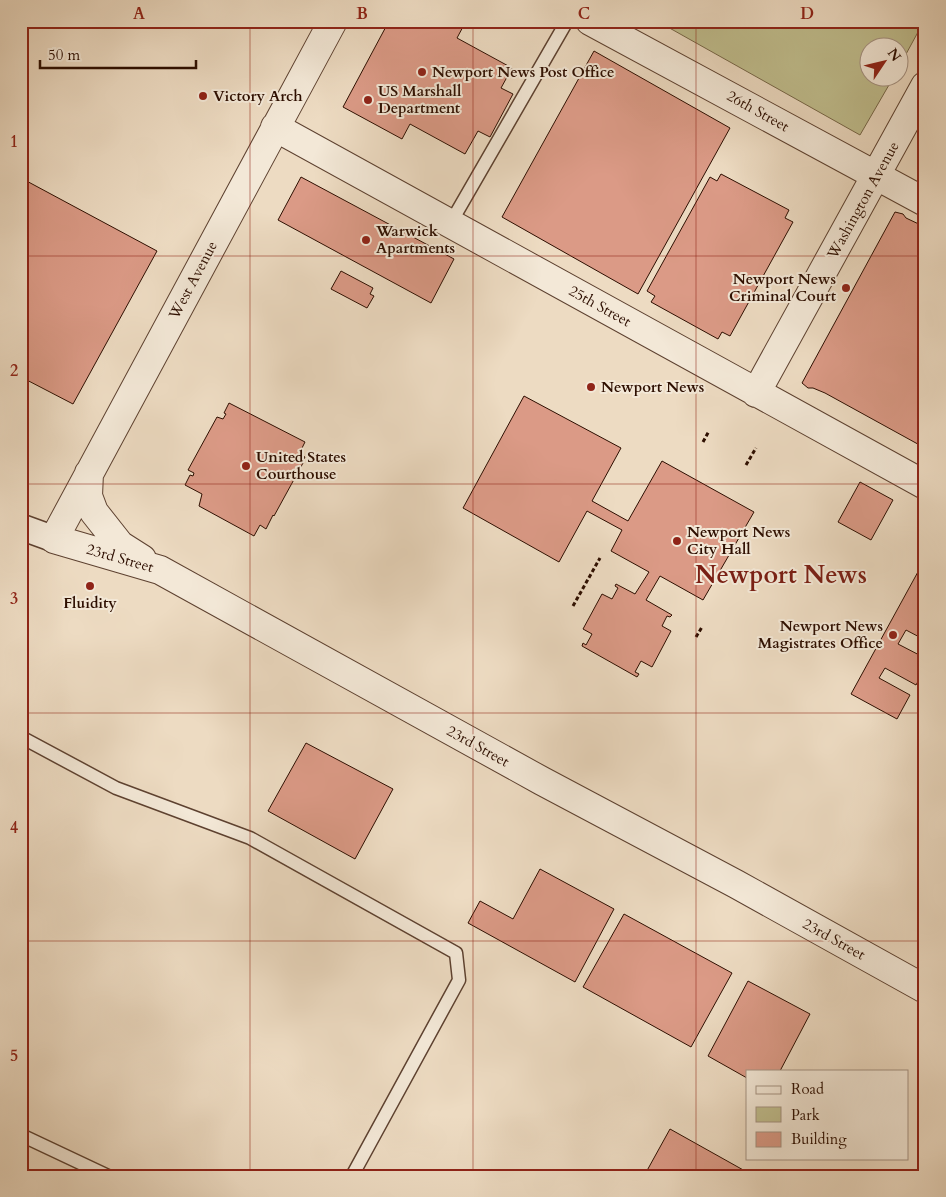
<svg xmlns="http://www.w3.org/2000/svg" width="946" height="1197" viewBox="0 0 946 1197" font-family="Cardo,serif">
	<rect width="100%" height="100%" fill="#eddbc2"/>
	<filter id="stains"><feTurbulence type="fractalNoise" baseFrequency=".004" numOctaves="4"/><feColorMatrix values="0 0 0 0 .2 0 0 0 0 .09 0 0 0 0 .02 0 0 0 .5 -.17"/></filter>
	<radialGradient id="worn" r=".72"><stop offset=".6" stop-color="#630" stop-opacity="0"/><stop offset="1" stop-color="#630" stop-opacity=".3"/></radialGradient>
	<path fill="#c0be8e" stroke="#766647" d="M 657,21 L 924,21 L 899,67 L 898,48 L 868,48 L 868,78 L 893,78 L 860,135 Z"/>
	<path fill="#db9a86" stroke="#2d0e00" d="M 389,21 L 462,21 L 465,23 L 457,38 L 512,68 L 501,88 L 513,94 L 490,137 L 478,131 L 465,154 L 410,124 L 402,139 L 343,107 Z
		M 594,51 L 730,128 L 638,294 L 502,217 Z
		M 721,174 L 789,210 L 785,218 L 793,222 L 730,336 L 722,332 L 718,339 L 651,302 L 655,296 L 647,291 L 710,177 L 717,181 Z
		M 301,177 L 454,259 L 431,303 L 278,220 Z
		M 21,178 L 157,251 L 73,404 L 21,377 Z
		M 895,212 L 903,214 L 906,218 L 925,227 L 925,448 L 825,393 L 813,388 L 808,388 L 802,383 Z
		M 341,271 L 373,288 L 370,294 L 374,296 L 367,308 L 331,289 Z
		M 524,396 L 621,448 L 592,501 L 628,521 L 662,461 L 754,512 L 703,600 L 660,576 L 646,600 L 672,615 L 670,617 L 667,616 L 662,626 L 671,631 L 652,667 L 641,661 L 635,672 L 639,674 L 637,677 L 582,646 L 583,643 L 586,645 L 592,634 L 583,629 L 602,594 L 612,599 L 618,588 L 615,586 L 616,584 L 635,594 L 649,572 L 611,551 L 622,530 L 587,511 L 559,562 L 463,508 Z
		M 229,403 L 305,442 L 299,454 L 305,457 L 302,462 L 303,463 L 274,516 L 273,515 L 266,529 L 260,525 L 254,536 L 199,506 L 202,494 L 185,485 L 190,475 L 193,476 L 194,473 L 188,470 L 217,417 L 223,419 L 226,414 L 224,413 Z
		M 860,482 L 893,500 L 871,540 L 838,522 Z
		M 925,559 L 925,640 L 906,630 L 898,644 L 925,658 L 925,669 L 916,685 L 885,668 L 879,678 L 910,695 L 897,719 L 851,694 Z
		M 306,743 L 393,789 L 355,859 L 268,811 Z
		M 540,869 L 614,909 L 575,982 L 468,923 L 480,901 L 513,919 Z
		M 624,914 L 732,973 L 691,1047 L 583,987 Z
		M 748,981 L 810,1014 L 780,1071 L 747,1071 L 747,1078 L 708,1056 Z
		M 670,1129 L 754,1176 L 644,1176 Z"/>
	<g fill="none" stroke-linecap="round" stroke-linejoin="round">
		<g stroke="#5d4130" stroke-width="15">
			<path id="service" d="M 450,224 L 567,21
				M 21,737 L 116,788 L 250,838 L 456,953 L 459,980 L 352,1176
				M 21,1135 L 108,1176"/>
		</g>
		<g stroke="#5d4130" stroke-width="28">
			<path id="minor" d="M 21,527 L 54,539"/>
		</g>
		<g stroke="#5d4130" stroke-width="30">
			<path id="tertiary" d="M 333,21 L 54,539 L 160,570 L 542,781 L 736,884 L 925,989
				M 590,21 L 925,202
				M 275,127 L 925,485
				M 756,393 L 925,86
				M 89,473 L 88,496 L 94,512 L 120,545 L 142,559"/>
		</g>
		<path stroke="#2d0e00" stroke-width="3" stroke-dasharray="4 2.5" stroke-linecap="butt" d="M 703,442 L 709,431
			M 746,465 L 756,448
			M 573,606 L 600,558
			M 696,637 L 702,627"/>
		<use href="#service" stroke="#f3e8d7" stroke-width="12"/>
		<use href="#minor" stroke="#f3e8d7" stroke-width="25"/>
		<use href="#tertiary" stroke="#f3e8d7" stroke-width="28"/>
	</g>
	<path fill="none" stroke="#8f2418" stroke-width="1" stroke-opacity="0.55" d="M 250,21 L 250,1176M 473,21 L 473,1176M 696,21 L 696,1176M 21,256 L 925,256M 21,484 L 925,484M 21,713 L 925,713M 21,941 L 925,941"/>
	<g fill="#8f2418" stroke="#f3e8d7" stroke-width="2">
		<circle cx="422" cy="72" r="5"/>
		<circle cx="203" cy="96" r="5"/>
		<circle cx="368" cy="100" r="5"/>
		<circle cx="366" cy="240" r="5"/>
		<circle cx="846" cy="288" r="5"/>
		<circle cx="591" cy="387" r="5"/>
		<circle cx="246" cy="466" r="5"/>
		<circle cx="677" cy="541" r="5"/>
		<circle cx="90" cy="586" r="5"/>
		<circle cx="893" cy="635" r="5"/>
	</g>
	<g text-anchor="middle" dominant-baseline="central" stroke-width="4" stroke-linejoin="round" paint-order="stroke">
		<g font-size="15" font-weight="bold" fill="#2d0e00" stroke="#f3e8d7" text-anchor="start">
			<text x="432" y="72">Newport News Post Office</text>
			<text x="378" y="91">US Marshall<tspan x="378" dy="17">Department</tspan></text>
			<text x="213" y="96">Victory Arch</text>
			<text x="376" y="231">Warwick<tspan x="376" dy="17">Apartments</tspan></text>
			<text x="836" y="279" text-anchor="end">Newport News<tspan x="836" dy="17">Criminal Court</tspan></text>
			<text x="601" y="387">Newport News</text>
			<text x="256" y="457">United States<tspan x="256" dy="17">Courthouse</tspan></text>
			<text x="687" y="532">Newport News<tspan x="687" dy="17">City Hall</tspan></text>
			<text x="90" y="603" text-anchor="middle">Fluidity</text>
			<text x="883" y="626" text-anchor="end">Newport News<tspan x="883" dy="17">Magistrates Office</tspan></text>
		</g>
		<g font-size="15" fill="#2d0e00" stroke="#f3e8d7">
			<text transform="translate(758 111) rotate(29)">26th Street</text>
			<text transform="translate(863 200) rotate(-61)">Washington Avenue</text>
			<text transform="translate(193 280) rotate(-62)">West Avenue</text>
			<text transform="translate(600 306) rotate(29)">25th Street</text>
			<text transform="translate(120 558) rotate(16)">23rd Street</text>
			<text transform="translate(478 746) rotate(29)">23rd Street</text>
			<text transform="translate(834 939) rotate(29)">23rd Street</text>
		</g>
		<g font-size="25" font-weight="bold" fill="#7a1f14" stroke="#f3e8d7">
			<text x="781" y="575">Newport News</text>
		</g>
	</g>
	<rect width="946" height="1197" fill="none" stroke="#eddbc2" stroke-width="55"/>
	<rect x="746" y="1070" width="162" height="90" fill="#f3e8d7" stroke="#a49181"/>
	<rect x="756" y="1086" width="25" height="8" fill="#f3e8d7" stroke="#a49181"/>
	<text x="791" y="1094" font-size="15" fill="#2d0e00">Road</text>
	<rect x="756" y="1107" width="25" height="15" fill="#c0be8e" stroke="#a49181"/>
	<text x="791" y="1120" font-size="15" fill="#2d0e00">Park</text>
	<rect x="756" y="1132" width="25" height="15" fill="#db9a86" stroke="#a49181"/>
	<text x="791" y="1144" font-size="15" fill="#2d0e00">Building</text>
	<g transform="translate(884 62) rotate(55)"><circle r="24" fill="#f3e8d7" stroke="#a49181"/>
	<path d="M0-4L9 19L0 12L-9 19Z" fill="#8f2418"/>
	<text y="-8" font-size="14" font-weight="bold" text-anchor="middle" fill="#2d0e00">N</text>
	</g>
	<path d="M40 60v8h156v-8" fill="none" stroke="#2d0e00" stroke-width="2.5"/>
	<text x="48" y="60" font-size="15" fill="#2d0e00" stroke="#f3e8d7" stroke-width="4" paint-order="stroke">50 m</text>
	<rect x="28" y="28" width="890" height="1142" fill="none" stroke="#8f2418" stroke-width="2"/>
	<g font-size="16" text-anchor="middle" font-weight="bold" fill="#8f2418">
		<text x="139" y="19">A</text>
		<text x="362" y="19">B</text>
		<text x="584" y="19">C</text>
		<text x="807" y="19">D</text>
		<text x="14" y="147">1</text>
		<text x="14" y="376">2</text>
		<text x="14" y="604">3</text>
		<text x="14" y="833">4</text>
		<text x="14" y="1061">5</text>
	</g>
	<rect width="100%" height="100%" filter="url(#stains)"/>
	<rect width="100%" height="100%" fill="url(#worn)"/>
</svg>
